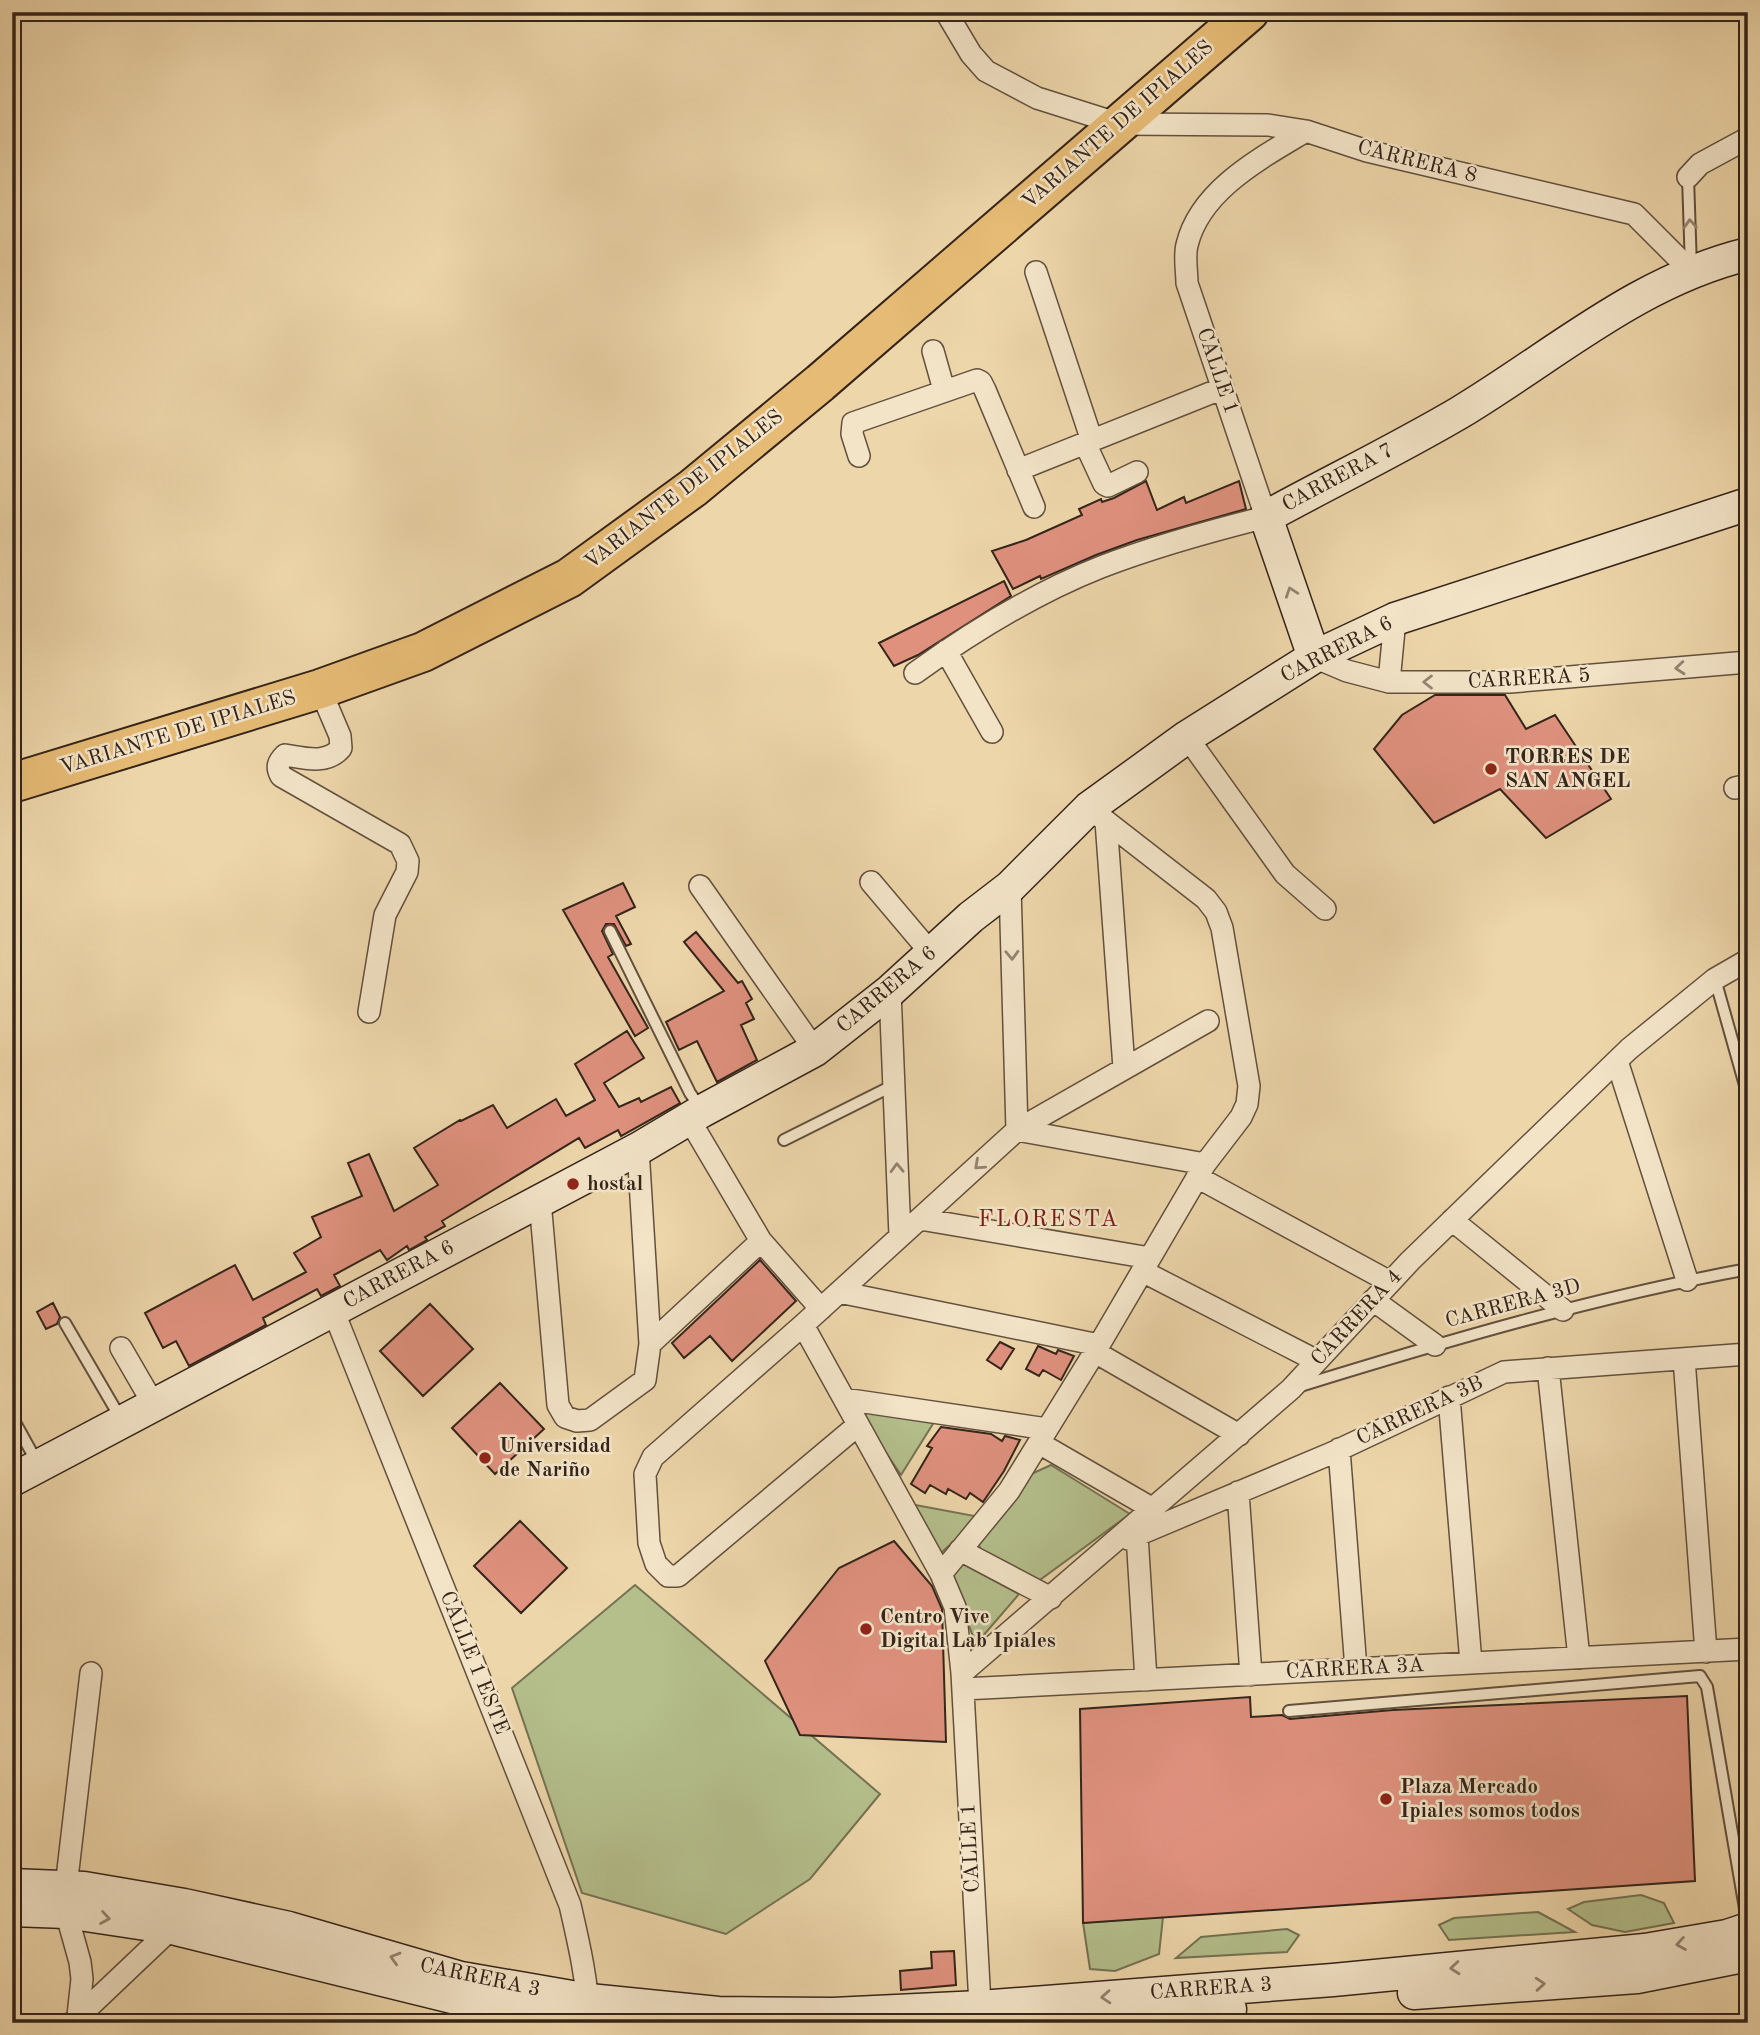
<svg xmlns="http://www.w3.org/2000/svg" width="1760" height="2035" viewBox="0 0 1760 2035" font-family="'Old Standard TT',serif">
	<rect width="100%" height="100%" fill="#edd6aa"/>
	<filter id="stains"><feTurbulence type="fractalNoise" baseFrequency=".00286" numOctaves="4"/><feColorMatrix values="0 0 0 0 .2 0 0 0 0 .09 0 0 0 0 .02 0 0 0 .5 -.17"/></filter>
	<radialGradient id="worn" r=".72"><stop offset=".6" stop-color="#630" stop-opacity="0"/><stop offset="1" stop-color="#630" stop-opacity=".3"/></radialGradient>
	<path fill="#b4bf8c" stroke="#747253" stroke-width="2" d="M 854,1406 L 936,1419 L 901,1475 Z
		M 1051,1465 L 1130,1514 L 1033,1585 L 983,1557 L 979,1545 L 1029,1475 Z
		M 910,1504 L 980,1517 L 940,1554 Z
		M 963,1564 L 1019,1594 L 976,1644 L 948,1571 Z
		M 635,1585 L 880,1794 L 810,1879 L 726,1934 L 582,1893 L 512,1688 Z
		M 1641,1895 L 1664,1903 L 1674,1923 L 1625,1932 L 1592,1925 L 1568,1909 L 1584,1902 Z
		M 1538,1912 L 1575,1932 L 1449,1940 L 1439,1925 L 1454,1918 Z
		M 1163,1917 L 1159,1954 L 1115,1971 L 1090,1969 L 1083,1923 Z
		M 1287,1929 L 1299,1935 L 1287,1952 L 1176,1958 L 1201,1937 Z"/>
	<path fill="#df917e" stroke="#34241a" stroke-width="2" d="M 1146,481 L 1157,510 L 1184,497 L 1186,503 L 1239,481 L 1246,509 L 1137,540 L 1096,555 L 1041,579 L 1040,576 L 1013,589 L 992,551 L 1026,540 L 1082,515 L 1079,509 L 1101,499 L 1102,502 L 1114,498 Z
		M 1004,581 L 1011,596 L 918,655 L 894,666 L 879,643 Z
		M 1435,695 L 1505,695 L 1526,729 L 1555,715 L 1611,799 L 1546,838 L 1500,789 L 1434,823 L 1374,749 L 1402,715 Z
		M 623,883 L 635,907 L 616,916 L 631,944 L 626,946 L 614,924 L 606,924 L 602,931 L 613,954 L 608,957 L 648,1028 L 635,1036 L 563,910 Z
		M 696,932 L 738,983 L 742,981 L 752,999 L 746,1003 L 754,1019 L 741,1025 L 757,1060 L 717,1082 L 697,1041 L 679,1050 L 666,1022 L 724,991 L 684,942 Z
		M 627,1031 L 644,1058 L 604,1083 L 619,1107 L 639,1098 L 641,1102 L 671,1087 L 680,1103 L 621,1136 L 618,1130 L 585,1148 L 579,1138 L 442,1221 L 445,1226 L 425,1237 L 427,1240 L 409,1250 L 407,1246 L 387,1260 L 380,1250 L 334,1275 L 340,1286 L 321,1296 L 317,1289 L 263,1318 L 266,1325 L 189,1366 L 176,1341 L 163,1348 L 145,1313 L 235,1265 L 253,1300 L 306,1272 L 294,1253 L 321,1237 L 312,1217 L 362,1196 L 348,1163 L 369,1154 L 394,1211 L 438,1185 L 414,1148 L 460,1120 L 461,1121 L 493,1105 L 507,1128 L 556,1099 L 566,1116 L 595,1100 L 575,1064 Z
		M 760,1260 L 796,1301 L 732,1361 L 710,1336 L 684,1358 L 672,1343 Z
		M 53,1303 L 60,1317 L 57,1324 L 46,1329 L 37,1312 Z
		M 430,1304 L 473,1349 L 423,1396 L 380,1351 Z
		M 1000,1342 L 1014,1349 L 1001,1369 L 987,1360 Z
		M 1038,1346 L 1056,1354 L 1058,1350 L 1074,1356 L 1061,1380 L 1043,1370 L 1039,1376 L 1026,1369 Z
		M 500,1383 L 544,1429 L 495,1474 L 452,1428 Z
		M 941,1427 L 991,1434 L 1002,1441 L 1005,1436 L 1020,1440 L 1004,1471 L 983,1502 L 970,1493 L 966,1499 L 948,1489 L 946,1494 L 930,1485 L 925,1493 L 911,1484 L 932,1448 L 927,1446 Z
		M 520,1521 L 567,1568 L 521,1613 L 474,1566 Z
		M 894,1541 L 932,1586 L 942,1609 L 946,1742 L 800,1735 L 765,1661 L 839,1568 Z
		M 1687,1696 L 1695,1881 L 1083,1923 L 1080,1709 L 1250,1697 L 1251,1717 L 1282,1715 L 1290,1719 L 1393,1710 Z
		M 954,1951 L 956,1985 L 901,1990 L 900,1971 L 932,1968 L 931,1952 Z"/>
	<g fill="none" stroke-linecap="round" stroke-linejoin="round">
		<g stroke="#62503e" stroke-width="14">
			<path id="lane" d="M 1688,177 L 1691,268
				M 610,931 L 690,1093 L 701,1109
				M 1715,979 L 1748,1096
				M 784,1140 L 894,1085
				M 65,1323 L 121,1419
				M 1297,1387 C 1446,1341 1595,1297 1748,1269
				M 12,1417 L 38,1464
				M 1289,1711 L 1700,1676 L 1707,1687 L 1748,1926"/>
		</g>
		<g stroke="#62503e" stroke-width="24">
			<path id="street" d="M 946,12 L 971,54 L 986,71 L 1037,98 L 1119,124 L 1268,125 L 1306,131 L 1367,151 L 1634,214 L 1691,271
				M 1688,177 L 1700,164 L 1748,138
				M 1036,272 L 1092,441
				M 933,351 L 944,390
				M 1085,443 L 1104,484 L 1108,486 L 1137,472
				M 859,456 L 852,434 L 853,423 L 977,380 L 981,382 L 985,390 L 1034,507
				M 1018,470 L 1223,388
				M 946,651 L 992,732
				M 1314,657 L 1347,671 L 1389,682 L 1510,682 L 1748,662
				M 915,673 C 972,632 1035,593 1101,567 C 1155,546 1210,531 1266,517 L 1187,283 C 1187,272 1184,256 1187,245 C 1200,190 1261,158 1306,131
				M 1389,682 L 1395,619
				M 320,689 L 340,736 L 341,748 C 327,765 304,758 285,755 C 278,762 276,767 281,776 L 400,844 L 408,861 L 407,872 L 385,915 L 369,1012
				M 1187,737 L 1285,874 L 1325,909
				M 1735,788 L 1748,785
				M 1106,821 L 1124,1068
				M 871,882 L 931,953
				M 700,886 L 815,1050
				M 890,991 L 900,1236
				M 1617,1061 L 1687,1280
				M 689,1119 L 761,1241 L 821,1309
				M 1017,1130 L 1208,1021
				M 1017,1130 L 1205,1164
				M 1197,1177 L 1390,1282
				M 540,1201 L 558,1405 L 565,1417 L 577,1421 L 590,1420 L 645,1380 L 650,1344 L 638,1149
				M 920,1219 L 1150,1258
				M 1452,1220 L 1563,1310
				M 1142,1271 L 1317,1361
				M 839,1292 L 1099,1345
				M 1373,1300 L 1435,1345
				M 333,1310 L 570,1905 C 579,1944 588,1983 589,2023
				M 803,1325 L 941,1574 L 955,1607 L 962,1673 L 981,2023
				M 650,1344 L 761,1241
				M 121,1348 L 154,1405
				M 1095,1352 L 1239,1435
				M 1684,1359 L 1706,1652
				M 1548,1368 L 1579,1658
				M 1449,1397 L 1471,1663
				M 844,1399 L 1047,1429
				M 858,1425 L 678,1576 L 668,1576 L 656,1564 L 649,1543 L 645,1474 L 653,1457 L 803,1325 L 1017,1130 L 1010,887
				M 1039,1443 L 1153,1509
				M 1339,1449 L 1356,1669
				M 1238,1492 L 1251,1675
				M 1137,1535 L 1146,1680
				M 1128,1539 L 1332,1453 L 1504,1372 L 1748,1354
				M 960,1550 L 1051,1598
				M 941,1574 L 1009,1491 L 1099,1345 L 1205,1164 L 1241,1117 L 1247,1104 L 1249,1086 L 1222,928 L 1216,912 L 1206,899 L 1089,808
				M 962,1673 L 1291,1389 L 1410,1261 L 1629,1049 L 1715,979 L 1748,960
				M 963,1689 L 1748,1649
				M 78,2016 L 82,1979 L 80,1962 L 66,1912 L 66,1887 L 91,1673
				M 74,2021 L 172,1928 L 175,1921"/>
		</g>
		<g stroke="#34241a" stroke-width="35">
			<path id="secondary" d="M 1314,657 L 1266,517 C 1330,482 1396,450 1459,413 C 1554,356 1637,281 1748,254
				M 12,1480 L 638,1149 L 702,1111 L 815,1050 L 890,991 L 971,917 L 1010,887 L 1089,808 L 1187,737 L 1314,657 L 1395,619 L 1748,504
				M 12,1885 L 84,1888 L 184,1905 L 289,1928 L 461,1978 L 589,2000 L 718,2013 L 833,2014 L 980,2007 L 1333,1980 L 1645,1950 L 1727,1936 L 1748,1929
				M 12,1910 L 66,1912 L 172,1928 L 558,2023
				M 1414,1993 L 1637,1977 L 1748,1955
				M 1081,2023 L 1230,2009"/>
		</g>
		<g stroke="#34241a" stroke-width="42">
			<path id="highway" d="M 12,783 L 320,689 L 423,652 L 569,578 L 693,488 L 820,383 L 1249,12"/>
		</g>
		<use href="#lane" stroke="#f3e4c8" stroke-width="10"/>
		<use href="#street" stroke="#f3e4c8" stroke-width="21"/>
		<use href="#secondary" stroke="#f3e4c8" stroke-width="32"/>
		<use href="#highway" stroke="#e6bb75" stroke-width="38"/>
	</g>
	<defs><path id="oneway-chevron" d="M-2-3.5L2.5 0L-2 3.5" fill="none" stroke-width="1.6" stroke-linecap="round" stroke-linejoin="round" transform="scale(1.75)"/></defs>
	<g stroke="#948471">
		<use href="#oneway-chevron" transform="translate(1690 224) rotate(-93)"/>
		<use href="#oneway-chevron" transform="translate(1291 592) rotate(-109)"/>
		<use href="#oneway-chevron" transform="translate(1680 668) rotate(175)"/>
		<use href="#oneway-chevron" transform="translate(1428 682) rotate(-180)"/>
		<use href="#oneway-chevron" transform="translate(1012 955) rotate(88)"/>
		<use href="#oneway-chevron" transform="translate(979 1165) rotate(138)"/>
		<use href="#oneway-chevron" transform="translate(897 1168) rotate(-92)"/>
		<use href="#oneway-chevron" transform="translate(105 1918) rotate(9)"/>
		<use href="#oneway-chevron" transform="translate(1681 1944) rotate(170)"/>
		<use href="#oneway-chevron" transform="translate(395 1958) rotate(-164)"/>
		<use href="#oneway-chevron" transform="translate(1455 1968) rotate(175)"/>
		<use href="#oneway-chevron" transform="translate(1540 1984) rotate(-4)"/>
		<use href="#oneway-chevron" transform="translate(1106 1997) rotate(176)"/>
	</g>
	<g fill="#8f2418" stroke="#f3e4c8" stroke-width="2.5">
		<circle cx="1491" cy="769" r="7"/>
		<circle cx="573" cy="1184" r="7"/>
		<circle cx="485" cy="1458" r="7"/>
		<circle cx="866" cy="1629" r="7"/>
		<circle cx="1386" cy="1799" r="7"/>
	</g>
	<g text-anchor="middle" dominant-baseline="central" stroke-width="5" stroke-linejoin="round" paint-order="stroke">
		<g font-size="21" fill="#34241a" stroke="#f3e4c8">
			<text transform="translate(1118 125) rotate(-41)">VARIANTE DE IPIALES</text>
			<text transform="translate(1417 162) rotate(14)">CARRERA 8</text>
			<text transform="translate(1217 371) rotate(71)">CALLE 1</text>
			<text transform="translate(1338 478) rotate(-28)">CARRERA 7</text>
			<text transform="translate(684 490) rotate(-38)">VARIANTE DE IPIALES</text>
			<text transform="translate(1337 650) rotate(-27)">CARRERA 6</text>
			<text transform="translate(1529 679) rotate(-3)">CARRERA 5</text>
			<text transform="translate(178 733) rotate(-17)">VARIANTE DE IPIALES</text>
			<text transform="translate(887 990) rotate(-40)">CARRERA 6</text>
			<text transform="translate(399 1275) rotate(-28)">CARRERA 6</text>
			<text transform="translate(1513 1304) rotate(-15)">CARRERA 3D</text>
			<text transform="translate(1357 1318) rotate(-47)">CARRERA 4</text>
			<text transform="translate(1420 1411) rotate(-25)">CARRERA 3B</text>
			<text transform="translate(474 1663) rotate(68)">CALLE 1 ESTE</text>
			<text transform="translate(1355 1669) rotate(-3)">CARRERA 3A</text>
			<text transform="translate(971 1848) rotate(-93)">CALLE 1</text>
			<text transform="translate(480 1978) rotate(12)">CARRERA 3</text>
			<text transform="translate(1211 1989) rotate(-4)">CARRERA 3</text>
		</g>
		<g font-size="21" font-weight="bold" fill="#34241a" stroke="#f3e4c8" text-anchor="start">
			<text x="1505" y="757">TORRES DE<tspan x="1505" dy="24">SAN ANGEL</tspan></text>
			<text x="587" y="1184">hostal</text>
			<text x="499" y="1446">Universidad<tspan x="499" dy="24">de Nariño</tspan></text>
			<text x="880" y="1617">Centro Vive<tspan x="880" dy="24">Digital Lab Ipiales</tspan></text>
			<text x="1400" y="1787">Plaza Mercado<tspan x="1400" dy="24">Ipiales somos todos</tspan></text>
		</g>
		<g font-size="23" letter-spacing="2" fill="#7a1f14" stroke="#f3e4c8">
			<text x="1049" y="1219">FLORESTA</text>
		</g>
	</g>
	<rect width="1760" height="2035" fill="none" stroke="#edd6aa" stroke-width="42"/>
	<rect x="14" y="14" width="1732" height="2007" fill="none" stroke="#34241a" stroke-width="3.5"/>
	<rect x="21" y="21" width="1718" height="1993" fill="none" stroke="#34241a" stroke-width="2"/>
	<rect width="100%" height="100%" filter="url(#stains)"/>
	<rect width="100%" height="100%" fill="url(#worn)"/>
</svg>
